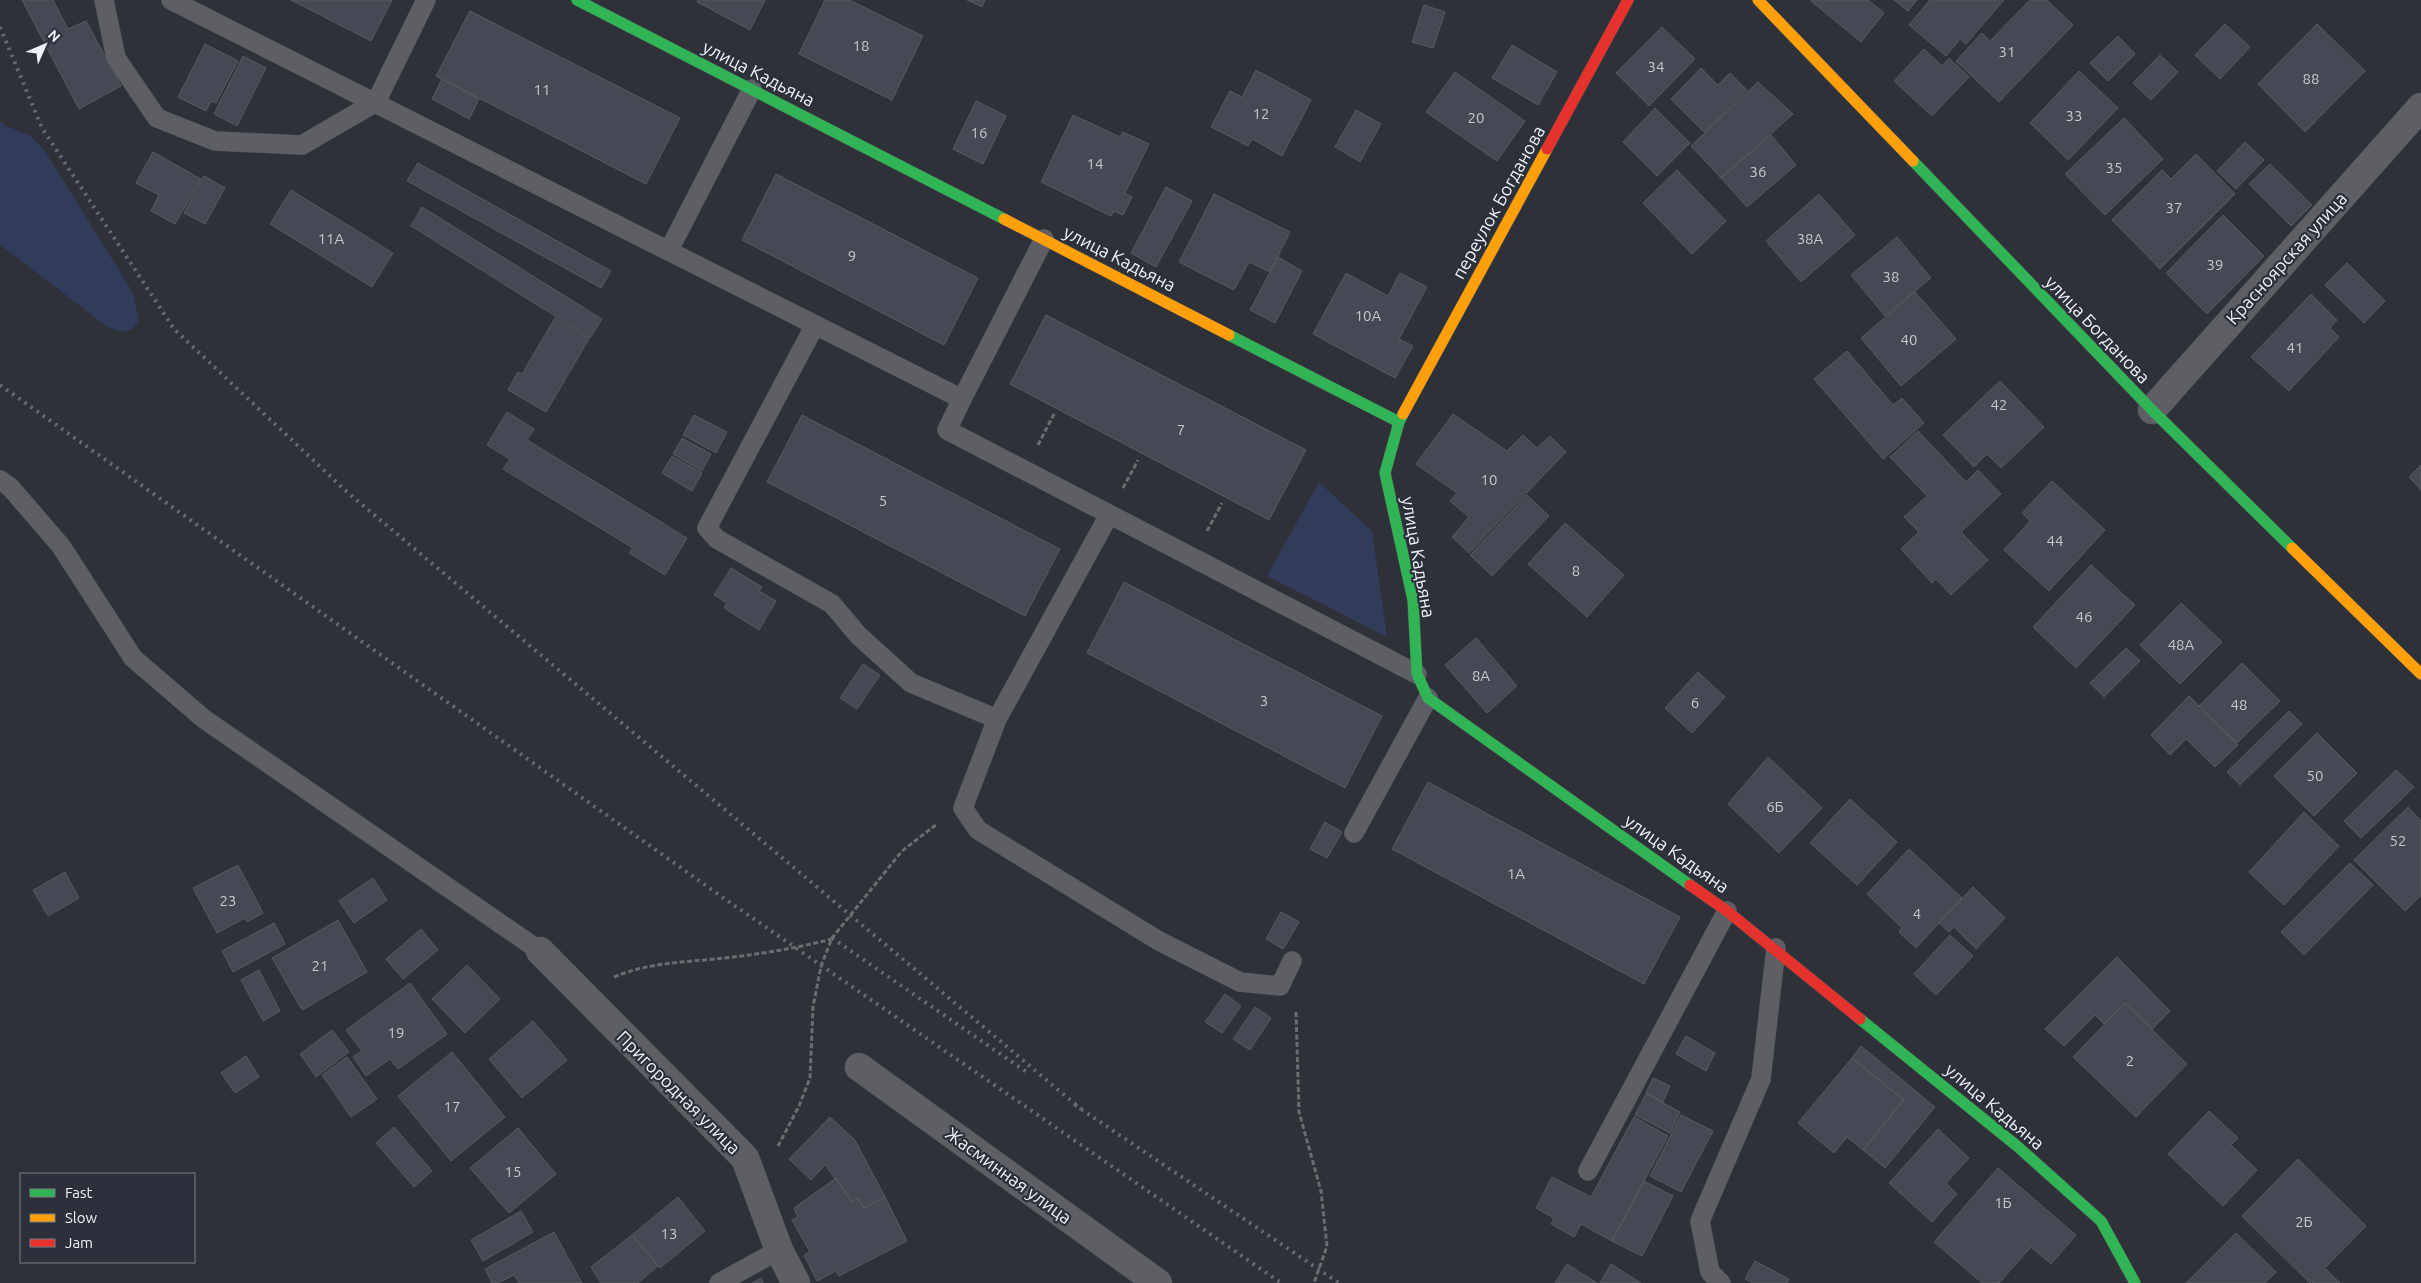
<svg xmlns="http://www.w3.org/2000/svg" width="2421" height="1283" viewBox="0 0 2421 1283" font-family="Ubuntu,sans-serif">
	<rect width="100%" height="100%" fill="#2e3138"/>
	<path fill="#303c5a" d="M 0,120 L 4,125 L 31,136 L 45,151 L 132,291 L 139,320 L 133,329 L 123,332 L 109,328 L 0,245 Z
		M 1319,482 L 1372,531 L 1387,637 L 1267,576 Z"/>
	<path fill="#454954" stroke="#575a60" d="M 22,0 L 53,0 L 68,29 L 86,21 L 121,86 L 79,109 Z
		M 291,0 L 392,0 L 371,41 Z
		M 698,0 L 765,0 L 750,30 L 697,2 Z
		M 825,0 L 849,0 L 923,36 L 892,100 L 799,54 Z
		M 967,0 L 985,0 L 982,7 Z
		M 1812,0 L 1868,0 L 1884,13 L 1861,42 L 1811,1 Z
		M 1894,0 L 1917,0 L 1908,11 Z
		M 1930,0 L 2004,0 L 1966,44 L 1960,39 L 1946,56 L 1909,25 Z
		M 2030,0 L 2047,0 L 2073,25 L 1999,102 L 1956,61 L 1982,33 L 1990,41 Z
		M 1424,5 L 1445,12 L 1433,48 L 1412,42 Z
		M 470,11 L 680,118 L 646,184 L 436,76 Z
		M 2225,24 L 2250,47 L 2220,79 L 2195,55 Z
		M 2317,24 L 2365,71 L 2305,132 L 2258,84 Z
		M 1662,27 L 1695,59 L 1649,106 L 1616,73 Z
		M 2118,36 L 2135,54 L 2108,81 L 2090,63 Z
		M 205,44 L 238,61 L 216,103 L 211,101 L 206,111 L 178,97 Z
		M 1512,45 L 1557,72 L 1538,105 L 1492,78 Z
		M 1924,49 L 1942,66 L 1949,58 L 1969,77 L 1932,116 L 1894,81 Z
		M 2160,55 L 2178,72 L 2151,100 L 2133,83 Z
		M 243,56 L 266,68 L 237,126 L 214,114 Z
		M 1701,68 L 1718,85 L 1730,73 L 1747,90 L 1705,133 L 1671,99 Z
		M 1256,70 L 1311,100 L 1282,156 L 1252,139 L 1248,146 L 1211,127 L 1230,91 L 1242,97 Z
		M 2079,71 L 2118,108 L 2068,160 L 2030,123 Z
		M 1455,72 L 1525,121 L 1497,161 L 1426,112 Z
		M 442,79 L 479,99 L 469,119 L 432,99 Z
		M 1758,82 L 1793,114 L 1721,178 L 1691,146 Z
		M 976,101 L 1006,116 L 983,164 L 953,149 Z
		M 1655,108 L 1690,143 L 1657,176 L 1623,142 Z
		M 1356,110 L 1381,124 L 1360,162 L 1335,147 Z
		M 1073,115 L 1120,137 L 1123,132 L 1149,144 L 1125,193 L 1132,197 L 1123,215 L 1114,211 L 1111,216 L 1041,182 Z
		M 2124,118 L 2163,159 L 2105,215 L 2065,174 Z
		M 1771,135 L 1796,165 L 1747,207 L 1721,178 Z
		M 2245,142 L 2264,160 L 2236,189 L 2217,171 Z
		M 153,152 L 201,179 L 175,224 L 151,211 L 159,195 L 136,183 Z
		M 2196,154 L 2235,194 L 2160,269 L 2112,220 L 2162,170 L 2171,179 Z
		M 418,163 L 611,271 L 601,288 L 407,181 Z
		M 2270,164 L 2312,205 L 2291,226 L 2249,184 Z
		M 1677,170 L 1726,221 L 1692,254 L 1643,203 Z
		M 776,174 L 978,278 L 944,345 L 742,240 Z
		M 204,176 L 225,188 L 205,224 L 184,213 Z
		M 1166,187 L 1192,201 L 1156,267 L 1131,253 Z
		M 291,190 L 393,253 L 372,287 L 270,224 Z
		M 1214,194 L 1290,232 L 1270,272 L 1249,262 L 1234,290 L 1179,262 Z
		M 1819,194 L 1855,235 L 1801,282 L 1766,241 Z
		M 422,207 L 602,319 L 590,338 L 411,226 Z
		M 2223,215 L 2264,256 L 2207,314 L 2166,273 Z
		M 1897,237 L 1931,278 L 1885,316 L 1851,275 Z
		M 1278,257 L 1302,271 L 1275,323 L 1250,310 Z
		M 2347,263 L 2385,301 L 2364,323 L 2325,285 Z
		M 1346,273 L 1388,296 L 1400,273 L 1427,287 L 1399,339 L 1413,346 L 1395,378 L 1313,334 Z
		M 1915,292 L 1956,339 L 1901,386 L 1861,338 Z
		M 2311,294 L 2337,320 L 2330,328 L 2339,337 L 2289,391 L 2251,357 Z
		M 1046,315 L 1306,450 L 1269,520 L 1010,384 Z
		M 555,318 L 589,339 L 546,412 L 508,390 L 518,372 L 522,374 Z
		M 1847,351 L 1893,405 L 1902,398 L 1924,423 L 1883,459 L 1814,379 Z
		M 2000,381 L 2044,427 L 2001,468 L 1987,454 L 1974,467 L 1943,435 Z
		M 507,412 L 534,429 L 527,440 L 687,538 L 665,575 L 629,553 L 633,548 L 503,469 L 510,459 L 487,445 Z
		M 1453,414 L 1507,451 L 1523,435 L 1537,448 L 1550,436 L 1566,452 L 1469,553 L 1452,537 L 1469,517 L 1450,501 L 1457,493 L 1416,464 Z
		M 694,415 L 727,432 L 716,453 L 683,435 Z
		M 802,415 L 1060,549 L 1025,616 L 767,482 Z
		M 1918,431 L 1966,482 L 1978,470 L 2001,494 L 1961,532 L 1988,560 L 1951,595 L 1936,579 L 1932,583 L 1901,549 L 1919,532 L 1904,517 L 1927,496 L 1890,457 Z
		M 682,438 L 711,454 L 702,471 L 673,454 Z
		M 672,456 L 702,473 L 692,491 L 662,473 Z
		M 2421,465 L 2421,490 L 2409,477 Z
		M 2052,481 L 2105,530 L 2049,591 L 2004,550 L 2030,521 L 2022,513 Z
		M 1527,495 L 1549,516 L 1492,576 L 1470,555 Z
		M 1565,523 L 1624,575 L 1587,617 L 1528,564 Z
		M 2091,565 L 2135,605 L 2076,668 L 2033,627 Z
		M 731,568 L 762,587 L 759,591 L 776,601 L 759,630 L 724,608 L 727,603 L 714,595 Z
		M 1124,582 L 1382,716 L 1345,788 L 1087,653 Z
		M 2181,603 L 2222,642 L 2180,684 L 2140,645 Z
		M 1476,638 L 1517,686 L 1487,713 L 1445,665 Z
		M 2126,648 L 2140,661 L 2104,697 L 2090,683 Z
		M 2242,663 L 2280,701 L 2237,743 L 2199,706 Z
		M 863,664 L 880,675 L 857,709 L 840,698 Z
		M 1698,672 L 1725,697 L 1692,733 L 1665,708 Z
		M 2189,696 L 2238,745 L 2215,767 L 2186,739 L 2170,755 L 2151,735 Z
		M 2289,711 L 2302,724 L 2240,785 L 2227,772 Z
		M 2317,733 L 2357,773 L 2314,816 L 2274,776 Z
		M 1768,757 L 1822,808 L 1779,853 L 1728,804 Z
		M 2396,770 L 2414,787 L 2361,838 L 2344,821 Z
		M 1428,782 L 1680,917 L 1644,984 L 1392,849 Z
		M 1850,799 L 1897,842 L 1857,885 L 1810,843 Z
		M 2408,807 L 2421,821 L 2421,895 L 2405,911 L 2354,860 Z
		M 2304,812 L 2339,846 L 2284,905 L 2249,872 Z
		M 1325,822 L 1342,832 L 1327,858 L 1310,849 Z
		M 1909,849 L 1962,898 L 1916,948 L 1899,932 L 1902,928 L 1867,894 Z
		M 2350,863 L 2373,885 L 2304,955 L 2281,932 Z
		M 238,865 L 263,913 L 247,922 L 245,918 L 217,933 L 193,888 Z
		M 65,872 L 79,898 L 48,916 L 33,890 Z
		M 373,878 L 387,900 L 354,923 L 339,901 Z
		M 1973,887 L 2005,918 L 1976,949 L 1954,927 L 1949,932 L 1939,923 Z
		M 1281,912 L 1299,922 L 1283,949 L 1266,939 Z
		M 338,920 L 367,972 L 302,1010 L 272,958 Z
		M 274,923 L 285,944 L 233,972 L 222,951 Z
		M 421,929 L 438,950 L 403,979 L 386,959 Z
		M 1950,935 L 1973,956 L 1936,995 L 1914,974 Z
		M 2117,957 L 2170,1011 L 2152,1029 L 2125,1003 L 2104,1024 L 2095,1015 L 2064,1046 L 2045,1029 Z
		M 467,965 L 500,999 L 465,1033 L 432,999 Z
		M 259,970 L 280,1011 L 263,1021 L 241,980 Z
		M 410,983 L 447,1034 L 398,1069 L 390,1059 L 366,1076 L 353,1057 L 362,1051 L 346,1030 Z
		M 1225,994 L 1241,1006 L 1222,1033 L 1205,1022 Z
		M 2125,1003 L 2187,1064 L 2136,1117 L 2073,1057 Z
		M 1255,1007 L 1271,1018 L 1250,1050 L 1233,1039 Z
		M 533,1021 L 567,1060 L 522,1098 L 489,1059 Z
		M 332,1030 L 349,1052 L 316,1077 L 300,1054 Z
		M 1686,1036 L 1715,1053 L 1706,1071 L 1676,1054 Z
		M 1861,1046 L 1935,1107 L 1885,1168 L 1863,1150 L 1904,1100 L 1852,1058 Z
		M 452,1052 L 505,1117 L 451,1161 L 398,1096 Z
		M 246,1056 L 259,1077 L 235,1093 L 221,1073 Z
		M 347,1057 L 377,1099 L 351,1117 L 322,1075 Z
		M 1852,1058 L 1904,1100 L 1863,1150 L 1847,1137 L 1834,1153 L 1798,1123 Z
		M 1653,1078 L 1670,1086 L 1663,1102 L 1646,1093 Z
		M 1646,1094 L 1680,1112 L 1670,1133 L 1635,1115 Z
		M 2209,1111 L 2238,1138 L 2231,1145 L 2257,1170 L 2223,1206 L 2168,1154 Z
		M 1681,1115 L 1713,1131 L 1681,1192 L 1650,1176 Z
		M 830,1117 L 855,1140 L 885,1197 L 864,1208 L 858,1198 L 852,1202 L 825,1165 L 811,1180 L 789,1159 Z
		M 1634,1117 L 1668,1136 L 1612,1241 L 1581,1224 L 1574,1237 L 1551,1224 L 1554,1218 L 1536,1208 L 1552,1177 L 1591,1197 Z
		M 394,1127 L 432,1171 L 414,1187 L 376,1143 Z
		M 518,1128 L 556,1174 L 509,1213 L 470,1168 Z
		M 1938,1129 L 1969,1158 L 1946,1183 L 1957,1194 L 1932,1222 L 1889,1183 Z
		M 2298,1159 L 2366,1226 L 2310,1283 L 2242,1216 Z
		M 1998,1168 L 2076,1235 L 2051,1264 L 2031,1247 L 1999,1283 L 1982,1283 L 1934,1242 Z
		M 836,1178 L 852,1202 L 858,1198 L 864,1208 L 885,1197 L 907,1241 L 839,1276 L 836,1271 L 817,1281 L 804,1255 L 810,1252 L 792,1220 L 798,1217 L 794,1208 Z
		M 1644,1181 L 1673,1196 L 1642,1256 L 1612,1241 Z
		M 678,1197 L 705,1231 L 660,1268 L 632,1235 Z
		M 521,1211 L 533,1232 L 483,1261 L 471,1240 Z
		M 554,1232 L 582,1283 L 519,1283 L 514,1275 L 498,1283 L 492,1283 L 485,1269 Z
		M 2236,1233 L 2276,1272 L 2265,1283 L 2186,1283 Z
		M 632,1235 L 658,1266 L 638,1283 L 601,1283 L 591,1267 Z
		M 1755,1261 L 1789,1279 L 1787,1283 L 1753,1283 L 1745,1279 Z
		M 1567,1264 L 1597,1283 L 1555,1283 Z
		M 1611,1264 L 1641,1283 L 1600,1283 Z
		M 2326,1269 L 2340,1283 L 2312,1283 Z
		M 761,1278 L 763,1283 L 752,1283 Z"/>
	<g fill="none" stroke-linecap="round" stroke-linejoin="round">
		<g stroke="#4b4d53" stroke-width="20">
			<path id="lane" d="M 104,0 L 116,58 L 157,118 L 215,141 L 302,145 L 376,102 L 426,0
				M 171,0 L 962,399 L 947,430 L 1417,674
				M 669,250 L 752,89
				M 815,325 L 707,528 L 717,539 L 832,604 L 858,635 L 911,683 L 997,719
				M 962,399 L 1044,239
				M 0,480 L 10,487 L 61,546 L 133,658 L 204,719 L 540,951
				M 1109,515 L 997,719 L 963,808 L 978,830 L 1159,941 L 1240,982 L 1280,986 L 1292,961
				M 1354,833 L 1428,698
				M 1588,1171 L 1727,911
				M 719,1283 L 779,1250
				M 1721,1283 L 1710,1272 L 1700,1221 L 1761,1079 L 1776,948"/>
		</g>
		<g stroke="#4b4d53" stroke-width="29">
			<path id="street" d="M 2152,410 L 2421,107
				M 540,951 L 745,1158 L 779,1250 L 796,1283
				M 859,1067 L 1158,1283"/>
		</g>
		<g stroke="#4b4d53" stroke-width="12">
			<path id="fast" d="M 577,0 L 1004,219
				M 1913,161 L 2152,410 L 2292,548
				M 1229,335 L 1399,422
				M 1403,414 L 1399,422 L 1385,473 L 1413,600 L 1417,674 L 1428,698 L 1690,885
				M 1860,1019 L 2017,1146 L 2101,1221 L 2135,1283"/>
		</g>
		<g stroke="#4b4d53" stroke-width="12">
			<path id="slow" d="M 1758,0 L 1913,161
				M 1004,219 L 1229,335
				M 1403,414 L 1547,149
				M 2292,548 L 2421,674"/>
		</g>
		<g stroke="#4b4d53" stroke-width="12">
			<path id="jam" d="M 1547,149 L 1628,0
				M 1690,885 L 1727,911 L 1860,1019"/>
		</g>
		<path stroke="#6a6c70" stroke-width="3" stroke-dasharray="5 2.5" stroke-linecap="butt" d="M 1038,445 L 1054,414
			M 1123,488 L 1138,460
			M 1207,531 L 1222,503
			M 614,977 C 649,962 689,962 725,958 C 761,954 797,948 832,939
			M 1296,1012 L 1299,1112 L 1321,1191 L 1327,1246 L 1314,1283
			M 778,1146 L 799,1106 L 810,1078 L 813,1007 L 821,966 L 832,938 L 902,851 L 937,824"/>
		<use href="#lane" stroke="#5d5f64" stroke-width="19"/>
		<use href="#street" stroke="#5d5f64" stroke-width="28"/>
		<use href="#fast" stroke="#30b455" stroke-width="11"/>
		<use href="#slow" stroke="#ff9f0a" stroke-width="11"/>
		<use href="#jam" stroke="#e5322d" stroke-width="11"/>
		<path stroke="#67696f" stroke-width="4" stroke-dasharray="2.5 5" stroke-linecap="butt" d="M 0,27 L 42,128 L 174,329 L 347,492 L 1081,1109
			M 0,385 L 725,899 L 1281,1283
			M 832,938 L 1028,1073
			M 1075,1105 L 1339,1283"/>
	</g>
	<g text-anchor="middle" dominant-baseline="central" stroke-width="4.5" stroke-linejoin="round" paint-order="stroke">
		<g font-size="15" fill="#c4c8d0">
			<text x="861" y="45">18</text>
			<text x="2007" y="51">31</text>
			<text x="1656" y="66">34</text>
			<text x="2311" y="78">88</text>
			<text x="542" y="89">11</text>
			<text x="1261" y="113">12</text>
			<text x="2074" y="115">33</text>
			<text x="1476" y="117">20</text>
			<text x="979" y="132">16</text>
			<text x="1095" y="163">14</text>
			<text x="2114" y="167">35</text>
			<text x="1758" y="171">36</text>
			<text x="2174" y="207">37</text>
			<text x="331" y="238">11А</text>
			<text x="1810" y="238">38А</text>
			<text x="852" y="255">9</text>
			<text x="2215" y="264">39</text>
			<text x="1891" y="276">38</text>
			<text x="1368" y="315">10А</text>
			<text x="1909" y="339">40</text>
			<text x="2295" y="347">41</text>
			<text x="1999" y="404">42</text>
			<text x="1181" y="429">7</text>
			<text x="1489" y="479">10</text>
			<text x="883" y="500">5</text>
			<text x="2055" y="540">44</text>
			<text x="1576" y="570">8</text>
			<text x="2084" y="616">46</text>
			<text x="2181" y="644">48А</text>
			<text x="1481" y="675">8А</text>
			<text x="1264" y="700">3</text>
			<text x="1695" y="702">6</text>
			<text x="2239" y="704">48</text>
			<text x="2315" y="775">50</text>
			<text x="1775" y="806">6Б</text>
			<text x="2398" y="840">52</text>
			<text x="1516" y="873">1А</text>
			<text x="228" y="900">23</text>
			<text x="1917" y="913">4</text>
			<text x="320" y="965">21</text>
			<text x="396" y="1032">19</text>
			<text x="2130" y="1060">2</text>
			<text x="452" y="1106">17</text>
			<text x="513" y="1171">15</text>
			<text x="2003" y="1202">1Б</text>
			<text x="2304" y="1221">2Б</text>
			<text x="669" y="1233">13</text>
		</g>
		<g font-size="18" fill="#eef2f9" stroke="#2b303b">
			<text transform="translate(759 73) rotate(27)">улица Кадьяна</text>
			<text transform="translate(1498 202) rotate(-61)">переулок Богданова</text>
			<text transform="translate(1120 258) rotate(27)">улица Кадьяна</text>
			<text transform="translate(2286 258) rotate(-48)">Красноярская улица</text>
			<text transform="translate(2098 329) rotate(46)">улица Богданова</text>
			<text transform="translate(1419 557) rotate(80)">улица Кадьяна</text>
			<text transform="translate(1677 853) rotate(35)">улица Кадьяна</text>
			<text transform="translate(679 1092) rotate(45)">Пригородная улица</text>
			<text transform="translate(1995 1106) rotate(40)">улица Кадьяна</text>
			<text transform="translate(1009 1175) rotate(36)">Жасминная улица</text>
		</g>
	</g>
	<rect x="20" y="1173" width="175" height="90" fill="#2b303b" stroke="#797e87"/>
	<rect x="30" y="1189" width="25" height="8" fill="#30b455" stroke="#797e87"/>
	<text x="65" y="1198" font-size="15" fill="#eef2f9">Fast</text>
	<rect x="30" y="1214" width="25" height="8" fill="#ff9f0a" stroke="#797e87"/>
	<text x="65" y="1223" font-size="15" fill="#eef2f9">Slow</text>
	<rect x="30" y="1239" width="25" height="8" fill="#e5322d" stroke="#797e87"/>
	<text x="65" y="1248" font-size="15" fill="#eef2f9">Jam</text>
	<g transform="translate(45 45) rotate(45)" stroke="#2b303b" stroke-width="4" paint-order="stroke">
	<path d="M0-4L9 19L0 12L-9 19Z" fill="#eef2f9"/>
	<text y="-8" font-size="14" font-weight="bold" text-anchor="middle" fill="#eef2f9">N</text>
	</g>
</svg>
